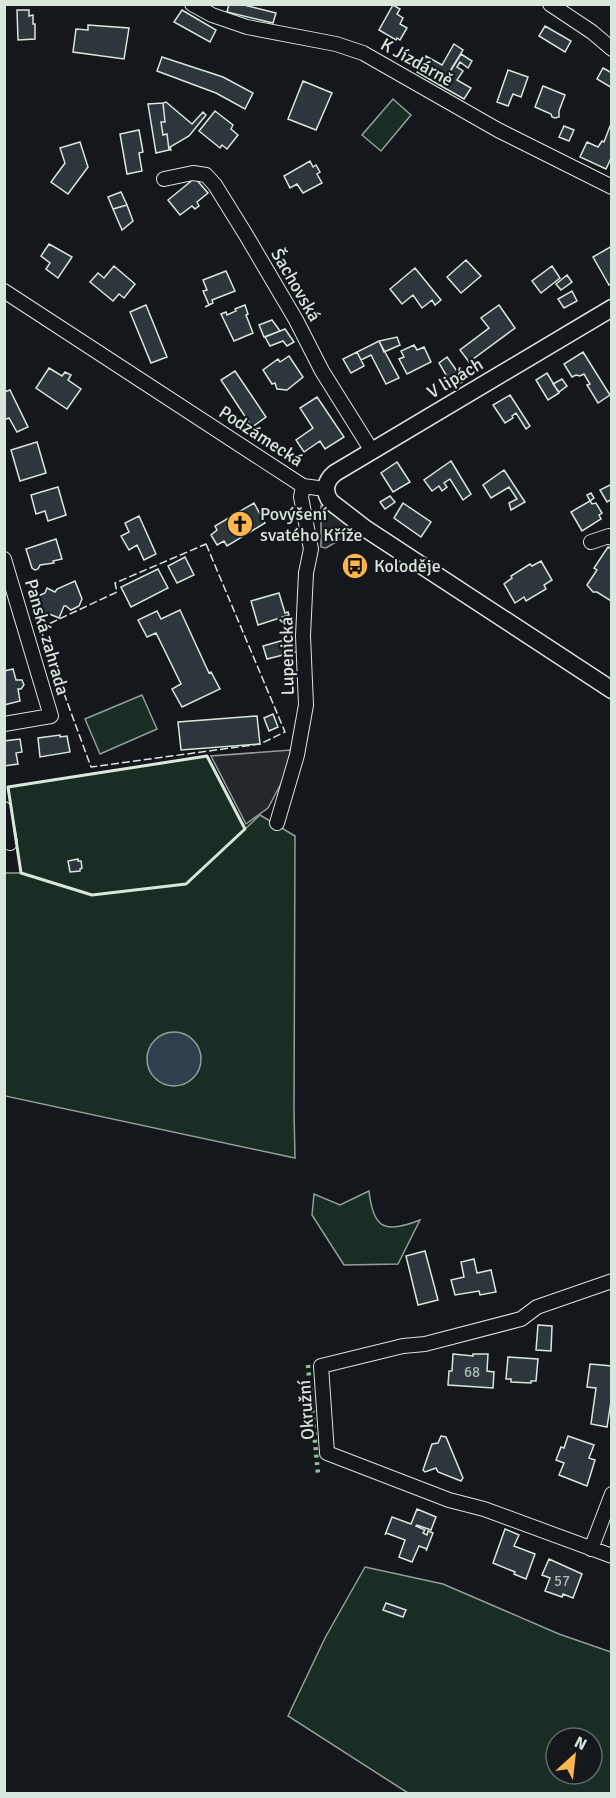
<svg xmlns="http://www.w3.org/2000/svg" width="616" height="1798" viewBox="0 0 616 1798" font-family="Signika,sans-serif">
	<rect width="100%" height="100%" fill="#14181c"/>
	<path fill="#1a2d24" stroke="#939e99" stroke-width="1.5" fill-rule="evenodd" d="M 393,99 L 411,115 L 381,151 L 362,135 Z
		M 142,695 L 157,729 L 100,754 L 85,719 Z
		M 207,756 L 245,829 L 260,815 L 295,836 L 294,1112 L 295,1158 L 5,1096 L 5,873 L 21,873 L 8,787 Z
		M 369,1191 C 373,1229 385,1234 420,1220 L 398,1264 L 344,1265 L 312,1215 L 314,1194 L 340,1205 Z
		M 365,1567 L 443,1584 L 559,1634 L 611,1652 L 611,1793 L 408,1793 L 288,1716 L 325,1638 ZM 556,1738 L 592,1738 L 592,1774 L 556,1774 Z"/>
	<path fill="#24282b" stroke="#939e99" stroke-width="1.5" d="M 321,506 L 356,530 L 326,548 L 321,547 Z
		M 291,750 L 284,778 L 268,808 L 246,824 L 211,756 Z"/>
	<path fill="#2f3f4d" stroke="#939e99" stroke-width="1.5" d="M147 1059a27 27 0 1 1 54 0a27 27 0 1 1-54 0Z"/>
	<path fill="#2c363c" stroke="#d8e6dc" stroke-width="1.5" d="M 229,4 L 240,4 L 276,13 L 273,23 L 227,12 Z
		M 393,5 L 400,9 L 397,14 L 403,18 L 400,24 L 407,28 L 400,40 L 397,38 L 396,40 L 379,30 Z
		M 17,10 L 29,10 L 29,16 L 33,15 L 33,24 L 35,24 L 35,39 L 18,40 Z
		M 182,10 L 216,30 L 210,42 L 174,22 Z
		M 88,25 L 129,28 L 124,59 L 73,52 L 76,29 L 88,30 Z
		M 545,26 L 571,41 L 565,52 L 539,36 Z
		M 454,44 L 463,50 L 441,86 L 417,72 L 426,56 L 442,65 Z
		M 461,54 L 472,61 L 468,68 L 460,62 L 457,67 L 463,71 L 457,80 L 471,88 L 464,99 L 441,86 Z
		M 162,57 L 223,77 L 253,93 L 245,109 L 216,93 L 157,71 Z
		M 603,68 L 612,73 L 612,88 L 597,79 Z
		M 508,70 L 528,77 L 521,97 L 513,94 L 508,106 L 497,102 Z
		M 303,81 L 332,93 L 316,130 L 288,119 Z
		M 543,86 L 565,95 L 559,111 L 559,117 L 555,118 L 552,117 L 551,114 L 535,107 Z
		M 166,102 L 192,124 L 203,112 L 206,115 L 189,136 L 170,147 L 171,150 L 169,150 L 167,134 L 163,135 L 161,122 L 165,122 L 163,103 Z
		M 163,103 L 165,122 L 161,122 L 163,135 L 167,134 L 169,150 L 156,153 L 148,104 Z
		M 215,111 L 233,125 L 231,129 L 238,135 L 227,149 L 222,145 L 220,148 L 199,131 Z
		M 612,121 L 612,156 L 606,169 L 580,157 L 587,142 L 598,147 L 602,141 L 604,142 Z
		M 564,126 L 574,130 L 569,141 L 559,137 Z
		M 139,130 L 143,152 L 139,153 L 142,171 L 127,174 L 120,134 Z
		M 80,142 L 88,167 L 68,194 L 51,182 L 65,163 L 60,148 Z
		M 310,161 L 313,167 L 316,165 L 320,172 L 317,174 L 322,183 L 303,193 L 297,184 L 290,188 L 284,176 Z
		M 195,178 L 208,193 L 197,202 L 199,206 L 195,209 L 192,206 L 180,215 L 168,200 Z
		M 121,192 L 127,205 L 113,209 L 108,197 Z
		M 127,205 L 133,221 L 122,230 L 113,209 Z
		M 49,244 L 72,257 L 58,278 L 46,269 L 50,263 L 41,256 Z
		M 612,246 L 612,283 L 609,285 L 593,257 Z
		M 466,260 L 481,276 L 461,293 L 447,277 Z
		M 114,266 L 135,284 L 124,298 L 119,294 L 113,301 L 90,282 L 98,273 L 104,278 Z
		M 552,266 L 560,278 L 541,293 L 532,281 Z
		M 415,268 L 441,300 L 435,305 L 432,300 L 422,308 L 413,295 L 402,304 L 390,289 Z
		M 226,271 L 235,291 L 212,300 L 213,303 L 205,307 L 209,305 L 203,291 L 207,290 L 203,280 Z
		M 567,275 L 572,282 L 561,290 L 556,284 Z
		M 572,291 L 577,301 L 564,308 L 558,299 Z
		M 146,305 L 167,357 L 151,363 L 130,312 Z
		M 245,305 L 248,314 L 246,315 L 253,333 L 234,341 L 221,314 L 226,312 L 227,315 L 236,311 L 235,309 Z
		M 499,305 L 515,328 L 469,362 L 460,350 L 489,328 L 481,318 Z
		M 272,320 L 280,331 L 264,337 L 259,325 Z
		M 285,329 L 294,342 L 287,346 L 283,341 L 270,346 L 265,337 Z
		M 397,337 L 400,345 L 384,352 L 379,341 Z
		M 379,341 L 399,378 L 386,384 L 371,355 L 361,360 L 357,352 Z
		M 414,345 L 417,350 L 424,347 L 431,362 L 407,374 L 399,359 L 404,357 L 401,351 Z
		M 357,352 L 364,366 L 351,373 L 343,359 Z
		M 583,352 L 610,395 L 598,403 L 587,385 L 590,384 L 584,374 L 580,376 L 576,375 L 572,377 L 564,364 Z
		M 289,356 L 303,377 L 287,390 L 277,389 L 275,383 L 272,384 L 263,370 L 278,359 L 280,362 Z
		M 447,357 L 464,381 L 453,387 L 439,363 Z
		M 49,368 L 62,376 L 65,372 L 71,375 L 68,380 L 81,389 L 67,409 L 36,388 Z
		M 235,371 L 266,417 L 252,427 L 221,380 Z
		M 547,373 L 559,393 L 548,400 L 536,380 Z
		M 562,379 L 567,386 L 559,392 L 553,384 Z
		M 10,390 L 28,427 L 17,432 L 9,418 L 4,420 L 4,392 Z
		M 510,395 L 530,426 L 526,429 L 516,413 L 512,416 L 513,418 L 505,423 L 493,405 Z
		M 317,397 L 344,437 L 325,449 L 320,441 L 304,452 L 296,440 L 313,428 L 300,408 Z
		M 37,442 L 46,473 L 20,481 L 11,450 Z
		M 451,461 L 471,494 L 463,500 L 450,479 L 444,483 L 447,487 L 442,491 L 439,486 L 432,491 L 424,480 Z
		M 397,462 L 410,482 L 393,492 L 381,473 Z
		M 504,470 L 525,502 L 511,510 L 509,503 L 517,499 L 509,487 L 491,498 L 483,485 Z
		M 612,484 L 612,499 L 607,502 L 600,490 Z
		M 58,487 L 66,515 L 48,521 L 45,511 L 36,514 L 31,495 Z
		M 591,493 L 594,498 L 590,501 L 592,504 L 596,503 L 602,513 L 599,515 L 601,519 L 582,531 L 571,512 L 590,501 L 587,495 Z
		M 390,496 L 395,502 L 385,509 L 380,502 Z
		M 254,503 L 265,523 L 227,546 L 224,541 L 217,545 L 211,535 L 217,530 L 215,526 Z
		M 403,503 L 431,522 L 421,537 L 394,518 Z
		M 139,516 L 156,554 L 144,560 L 137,545 L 129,550 L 121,536 L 129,532 L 125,523 Z
		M 56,539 L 62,559 L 53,561 L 54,563 L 40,565 L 38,569 L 35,570 L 32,568 L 26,549 Z
		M 608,547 L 612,549 L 611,601 L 597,592 L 593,592 L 587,585 L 597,570 L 594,568 Z
		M 185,557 L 194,575 L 177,583 L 168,566 Z
		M 541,561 L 552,580 L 544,585 L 546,589 L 526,601 L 524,597 L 515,603 L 504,584 L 512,578 L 511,576 L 530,564 L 532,566 Z
		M 158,569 L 168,588 L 131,607 L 121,587 Z
		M 75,581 L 82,599 L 79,606 L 71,610 L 66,606 L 64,606 L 59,618 L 47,613 L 45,613 L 44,611 L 38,609 L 41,603 L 38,596 L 45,593 L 47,588 L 55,592 L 57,589 Z
		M 279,593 L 285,613 L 288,612 L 289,615 L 258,625 L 251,601 Z
		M 180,610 L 209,673 L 211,672 L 220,689 L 182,707 L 172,689 L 181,684 L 156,633 L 147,637 L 138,620 L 157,611 L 161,619 Z
		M 291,638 L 295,652 L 267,659 L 263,646 Z
		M 13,669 L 16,680 L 22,680 L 24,685 L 21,689 L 18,689 L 20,701 L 4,705 L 4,671 Z
		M 273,714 L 278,727 L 269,731 L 264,718 Z
		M 257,716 L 260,744 L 181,750 L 178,722 Z
		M 60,735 L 60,737 L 67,736 L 70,752 L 40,757 L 38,738 Z
		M 20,739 L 22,752 L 16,753 L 18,764 L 4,766 L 4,741 Z
		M 78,859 L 78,861 L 81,861 L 82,868 L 80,869 L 80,871 L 70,872 L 68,861 Z
		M 425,1251 L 438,1300 L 418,1305 L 406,1256 Z
		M 474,1259 L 477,1273 L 491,1270 L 496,1292 L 480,1295 L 479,1291 L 455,1295 L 451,1280 L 464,1277 L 461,1262 Z
		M 538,1325 L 552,1326 L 551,1351 L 536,1350 Z
		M 453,1354 L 473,1356 L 473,1354 L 488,1354 L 487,1371 L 494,1372 L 493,1388 L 448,1385 L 449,1371 L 452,1371 Z
		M 508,1357 L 538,1359 L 536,1381 L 531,1381 L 531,1383 L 511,1382 L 511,1379 L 506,1379 Z
		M 590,1364 L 612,1366 L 612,1395 L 607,1427 L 591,1424 L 596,1388 L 587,1387 Z
		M 441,1436 L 446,1437 L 463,1478 L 461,1481 L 438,1472 L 436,1468 L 425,1472 L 423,1470 L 432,1444 L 438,1443 Z
		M 568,1436 L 594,1445 L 589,1458 L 595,1460 L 587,1486 L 559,1475 L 564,1463 L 556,1460 L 561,1447 L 564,1448 Z
		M 417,1509 L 436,1517 L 431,1530 L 417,1525 L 416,1526 L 425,1530 L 423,1533 L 427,1535 L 428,1531 L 433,1533 L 426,1551 L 427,1549 L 419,1546 L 412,1562 L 399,1557 L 405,1540 L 386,1533 L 385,1535 L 392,1517 L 411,1524 Z
		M 505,1529 L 519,1535 L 514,1546 L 535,1554 L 526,1579 L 514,1574 L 515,1572 L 493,1563 Z
		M 549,1559 L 582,1574 L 573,1598 L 563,1594 L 562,1597 L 545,1591 L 550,1578 L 542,1575 Z
		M 386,1603 L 406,1610 L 403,1617 L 383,1610 Z"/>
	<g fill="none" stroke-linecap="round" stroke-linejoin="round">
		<g stroke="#d8e6dc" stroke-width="16">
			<path id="minor" d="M 192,4 L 212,15 L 247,27 L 336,44 L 363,53 L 498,130 L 612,187
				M 550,4 L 592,32 L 612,49
				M 164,179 L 193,173 L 206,175 L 215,185 L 246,235 L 296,320 L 322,371 L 372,451
				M 4,291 L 303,486 L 325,489
				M 591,542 L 609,536 L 612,538
				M 4,559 L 51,716 L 4,724
				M 4,809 L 10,843
				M 277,823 L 297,755 L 306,705 L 303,636 L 306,573 L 311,549 L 301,497 L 303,486
				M 612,1281 L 537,1307 L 521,1319 L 425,1344 L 403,1346 L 321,1366 L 327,1453 L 449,1500 L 484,1509 L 612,1556
				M 591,1549 L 612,1494"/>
		</g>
		<g stroke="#d8e6dc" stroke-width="19">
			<path id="tertiary" d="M 612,308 L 335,473 C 325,481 323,492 331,502 L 366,529 L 612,690"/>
		</g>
		<use href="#minor" stroke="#14181c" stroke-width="14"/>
		<use href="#tertiary" stroke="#14181c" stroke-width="16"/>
		<path stroke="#8ac095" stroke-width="4.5" stroke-dasharray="3 4.5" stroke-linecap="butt" d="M 308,1365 L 318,1474"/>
		<path stroke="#d8e6dc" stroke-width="1.5" stroke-dasharray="8 3" stroke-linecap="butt" d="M 206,544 L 285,732 L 260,744 L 91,767 L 40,628 L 117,592 L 115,583 Z"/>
		<path stroke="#d8e6dc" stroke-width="3" d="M 288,625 L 291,638
			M 207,756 L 245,829 L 186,884 L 92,895 L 21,873 L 8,787 Z"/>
	</g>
	<defs>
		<g id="church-disc" transform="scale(1.35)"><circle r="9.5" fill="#ffb74d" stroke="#14181c"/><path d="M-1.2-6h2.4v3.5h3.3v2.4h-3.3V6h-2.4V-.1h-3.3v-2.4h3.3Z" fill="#111"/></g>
		<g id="bus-disc" transform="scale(1.35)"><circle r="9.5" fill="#ffb74d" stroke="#14181c"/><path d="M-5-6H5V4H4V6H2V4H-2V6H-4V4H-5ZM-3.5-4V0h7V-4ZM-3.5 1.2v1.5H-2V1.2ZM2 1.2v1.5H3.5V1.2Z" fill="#111"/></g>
	</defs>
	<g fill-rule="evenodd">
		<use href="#church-disc" x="240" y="524"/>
		<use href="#bus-disc" x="355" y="566"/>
	</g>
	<g text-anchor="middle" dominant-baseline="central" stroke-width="4.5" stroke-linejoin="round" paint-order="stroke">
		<g font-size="15" fill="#adbab4">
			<text x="472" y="1372">68</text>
			<text x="562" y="1581">57</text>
		</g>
		<g font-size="18" fill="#d8e6dc" stroke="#14181c">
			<text transform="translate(417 62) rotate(29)">K Jízdárně</text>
			<text transform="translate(296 285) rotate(60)">Šachovská</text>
			<text transform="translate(455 378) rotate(-31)">V lipách</text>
			<text transform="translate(261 436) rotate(33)">Podzámecká</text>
			<text transform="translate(47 637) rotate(74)">Panská zahrada</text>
			<text transform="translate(287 656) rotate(-91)">Lupenická</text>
			<text transform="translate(306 1410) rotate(-94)">Okružní</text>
		</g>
		<g font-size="18" fill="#d8e6dc" stroke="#14181c" text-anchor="start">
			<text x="260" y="514">Povýšení<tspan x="260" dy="21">svatého Kříže</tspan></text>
			<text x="374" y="566">Koloděje</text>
		</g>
	</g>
	<rect width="616" height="1798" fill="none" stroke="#d8e6dc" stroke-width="12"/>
	<g transform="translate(574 1756) rotate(27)"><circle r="28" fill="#14181c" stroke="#626a69" stroke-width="1.5"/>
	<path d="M0-4.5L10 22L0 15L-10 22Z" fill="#ffb74d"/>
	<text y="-9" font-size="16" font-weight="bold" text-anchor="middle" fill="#d8e6dc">N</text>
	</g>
</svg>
